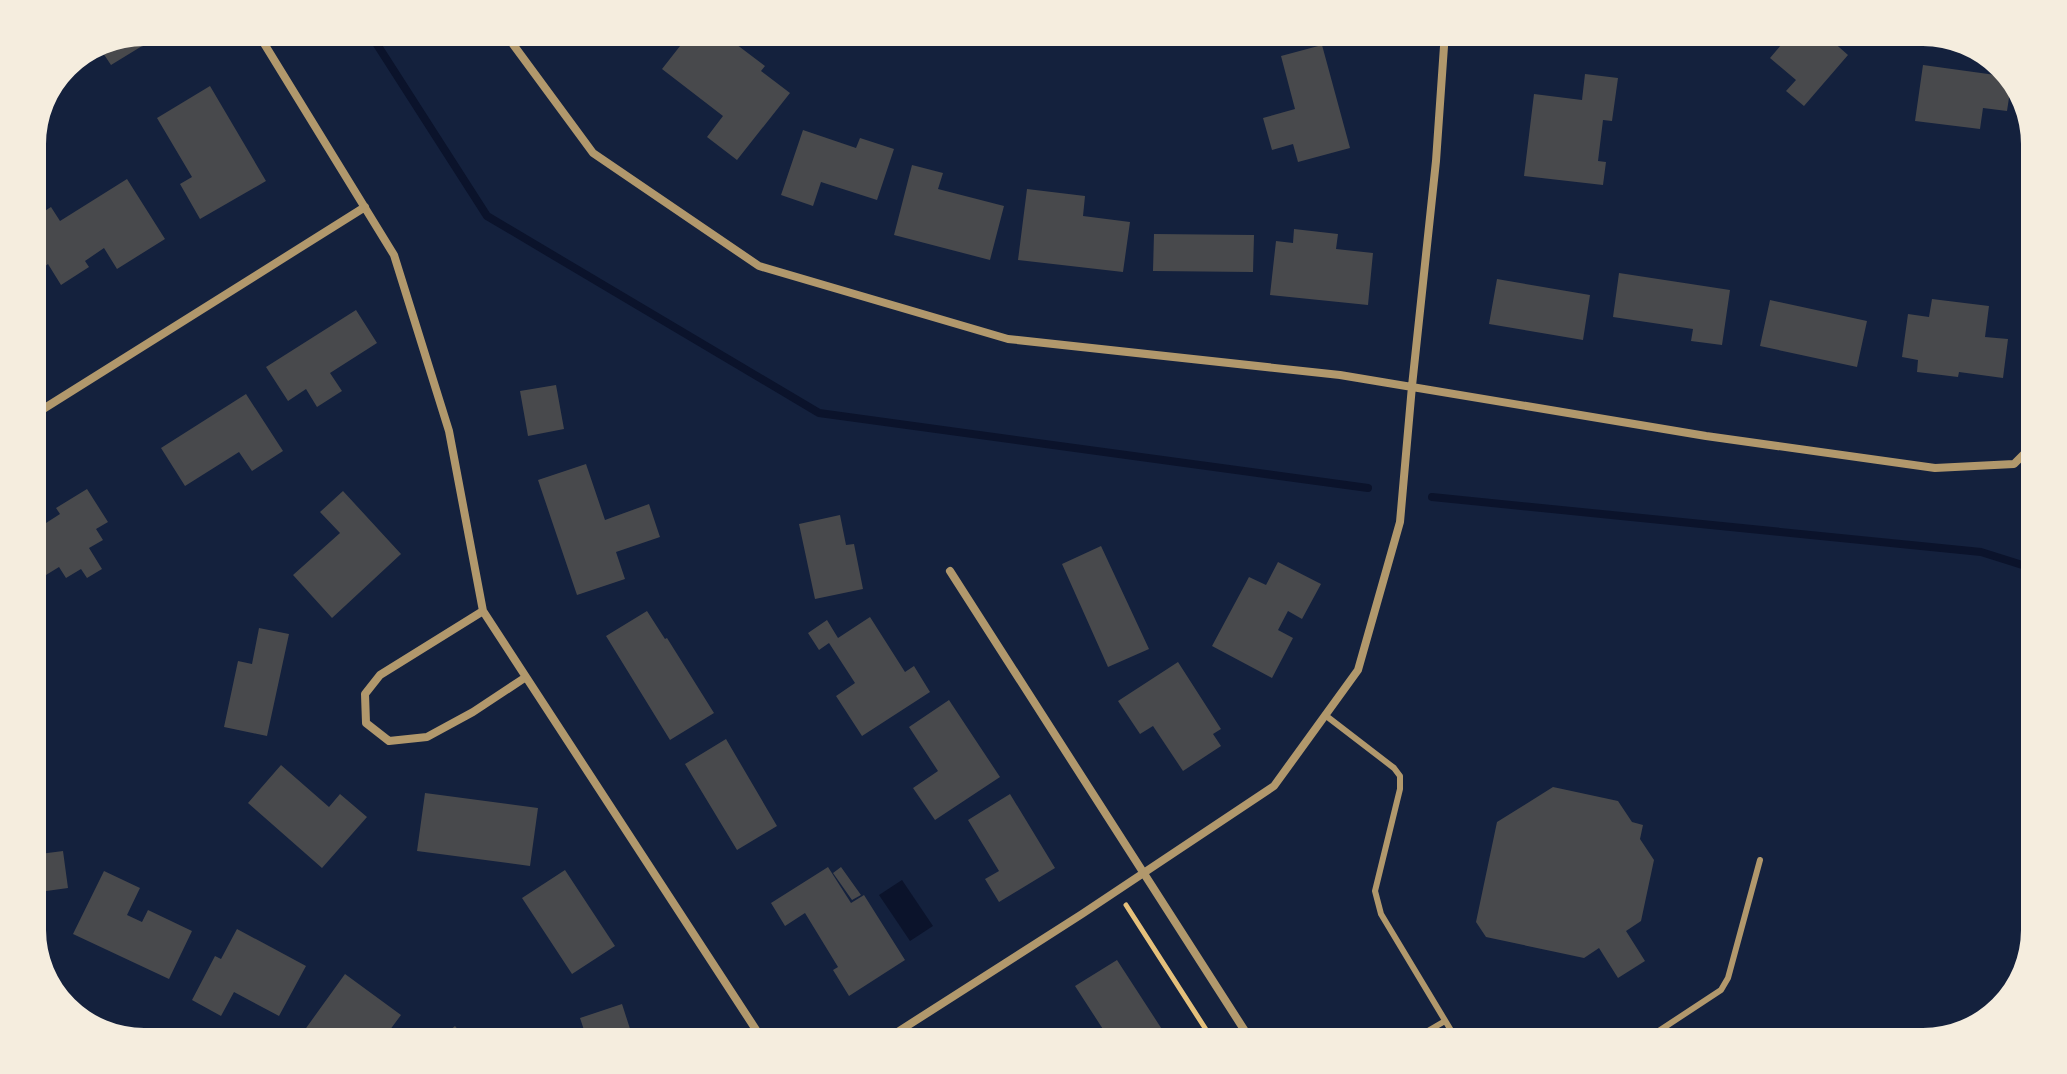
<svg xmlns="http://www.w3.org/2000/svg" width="2067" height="1074" viewBox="0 0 2067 1074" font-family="'PT Sans',sans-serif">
	<rect width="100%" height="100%" fill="#14213d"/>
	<path fill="#0b132b" d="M 902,880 L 933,926 L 910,941 L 879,895 Z"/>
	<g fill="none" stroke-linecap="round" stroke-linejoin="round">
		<path stroke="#0b132b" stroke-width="8" d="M 369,32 L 487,216 L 819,413 L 1368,488
			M 1432,497 L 1981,552 L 2035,569"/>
	</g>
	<path fill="#48494c" d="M 144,32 L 165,32 L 111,65 L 101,50 Z
		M 609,32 L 640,32 L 617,46 Z
		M 691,32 L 720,32 L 765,66 L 761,71 L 790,93 L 737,160 L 707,137 L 723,116 L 662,69 Z
		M 1792,32 L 1822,32 L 1848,55 L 1804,106 L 1786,91 L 1796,80 L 1770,58 Z
		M 1322,45 L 1350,148 L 1298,162 L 1293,144 L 1272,150 L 1263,118 L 1295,109 L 1281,56 Z
		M 1923,65 L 2010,77 L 2012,78 L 2007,111 L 1983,108 L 1980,129 L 1915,121 Z
		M 1585,74 L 1618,78 L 1612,121 L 1603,120 L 1598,161 L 1606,162 L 1603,185 L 1524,176 L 1534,94 L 1582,100 Z
		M 210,86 L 266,181 L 200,219 L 180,184 L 192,177 L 157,118 Z
		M 803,130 L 856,148 L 860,138 L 894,149 L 877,200 L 821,182 L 813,206 L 781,195 Z
		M 912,165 L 943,173 L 938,189 L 1004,206 L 990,260 L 894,235 Z
		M 127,179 L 165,239 L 117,269 L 104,248 L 85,261 L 89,267 L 61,285 L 48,264 L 41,269 L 32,256 L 32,219 L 51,207 L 60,221 Z
		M 1027,189 L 1085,196 L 1083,216 L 1130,222 L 1123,272 L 1018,260 Z
		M 1294,229 L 1338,234 L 1336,249 L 1373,253 L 1368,305 L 1270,295 L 1276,241 L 1293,243 Z
		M 1154,234 L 1254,235 L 1253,272 L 1153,271 Z
		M 1619,273 L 1730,290 L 1722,345 L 1691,341 L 1693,329 L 1613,317 Z
		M 1497,279 L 1590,295 L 1583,340 L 1489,324 Z
		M 2027,294 L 2035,295 L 2035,337 L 2021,335 Z
		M 1932,299 L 1989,306 L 1985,337 L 2008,339 L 2003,378 L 1959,372 L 1958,377 L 1917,372 L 1918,360 L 1902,357 L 1908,314 L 1929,317 Z
		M 1770,300 L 1867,321 L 1857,367 L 1760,346 Z
		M 356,310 L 377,343 L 330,373 L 342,391 L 317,407 L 306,389 L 288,401 L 266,367 Z
		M 556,385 L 564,429 L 528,436 L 520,391 Z
		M 246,394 L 283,451 L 252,471 L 239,452 L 185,486 L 161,448 Z
		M 586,464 L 605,520 L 649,504 L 660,537 L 616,552 L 625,579 L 577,595 L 538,480 Z
		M 87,489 L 108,522 L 96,529 L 103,540 L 89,548 L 102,569 L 87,578 L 81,569 L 66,578 L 59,567 L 46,575 L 32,554 L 32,532 L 60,514 L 56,508 Z
		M 343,491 L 401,554 L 332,618 L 293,575 L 340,533 L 320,512 Z
		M 840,515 L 846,545 L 854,544 L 863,589 L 815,599 L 799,524 Z
		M 1101,546 L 1149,649 L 1108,667 L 1062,564 Z
		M 1278,562 L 1321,584 L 1302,619 L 1288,611 L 1278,630 L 1293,638 L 1272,678 L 1212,646 L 1249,577 L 1266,585 Z
		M 647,611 L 665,639 L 667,638 L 714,713 L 670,740 L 606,636 Z
		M 870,617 L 905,672 L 914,666 L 930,692 L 862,736 L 836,696 L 855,683 L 829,643 L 819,650 L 808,633 L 827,620 L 838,638 Z
		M 259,628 L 289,634 L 267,736 L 224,727 L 238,661 L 252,664 Z
		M 1178,662 L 1221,729 L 1213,734 L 1221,746 L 1183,771 L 1153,726 L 1140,734 L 1118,701 Z
		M 949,700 L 1000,777 L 935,820 L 913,788 L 938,771 L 909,727 Z
		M 726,739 L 777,826 L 737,850 L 685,764 Z
		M 281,765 L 329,807 L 340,794 L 367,817 L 322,868 L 248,803 Z
		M 1553,787 L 1618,801 L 1632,822 L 1643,825 L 1640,839 L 1654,860 L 1641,921 L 1626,931 L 1645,961 L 1618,978 L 1599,948 L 1584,958 L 1486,937 L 1476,922 L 1497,822 Z
		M 425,793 L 538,808 L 530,866 L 417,851 Z
		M 1010,794 L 1055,868 L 999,902 L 985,879 L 999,871 L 968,820 Z
		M 63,851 L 68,888 L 32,893 L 32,855 Z
		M 828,867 L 851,903 L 864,895 L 905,960 L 849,996 L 833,970 L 838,967 L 805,913 L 785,926 L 771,903 Z
		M 841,867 L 861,895 L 852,900 L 833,873 Z
		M 565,870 L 615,946 L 572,974 L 522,898 Z
		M 104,871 L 140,888 L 127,915 L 142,922 L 148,910 L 192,931 L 169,979 L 73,934 Z
		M 237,929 L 306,966 L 279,1016 L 234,992 L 221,1016 L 192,1000 L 215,956 L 221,959 Z
		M 1117,960 L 1167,1037 L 1160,1042 L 1126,1042 L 1121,1034 L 1110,1040 L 1075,986 Z
		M 345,974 L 401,1015 L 381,1042 L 296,1042 Z
		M 622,1004 L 633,1038 L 653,1031 L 670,1042 L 588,1042 L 580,1018 Z
		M 455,1026 L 468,1042 L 436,1042 Z"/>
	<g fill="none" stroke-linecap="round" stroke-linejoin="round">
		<path stroke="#e5c07b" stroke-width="5" d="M 1126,905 L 1214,1042"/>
		<path stroke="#b1986c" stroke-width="6" d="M 1325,715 L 1394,768 L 1400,776 L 1400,789 L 1375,891 L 1381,914 L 1458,1042
			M 1409,1042 L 1445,1021
			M 1642,1042 L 1721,990 L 1728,978 L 1760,860"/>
		<path stroke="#b1986c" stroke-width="8" d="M 257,32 L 394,255 L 449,431 L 483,611 L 764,1042
			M 504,32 L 593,153 L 759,266 L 1008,339 L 1340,375 L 1706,436 L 1935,468 L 2014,464 L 2035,443
			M 32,416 L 365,207
			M 950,571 L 1252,1042
			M 483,611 L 380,675 L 365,694 L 366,723 L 389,741 L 427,737 L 473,712 L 526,677
			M 70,1009 L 120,1036
			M 1955,1032 L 2004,1002
			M 882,1042 L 1082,914 L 1274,786 L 1358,670 L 1400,522 L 1412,386 L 1436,161 L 1445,32"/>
	</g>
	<path d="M0 0H2067V1074H0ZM144 46H1923A98 98 0 0 1 2021 144V930A98 98 0 0 1 1923 1028H144A98 98 0 0 1 46 930V144A98 98 0 0 1 144 46Z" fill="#f5edde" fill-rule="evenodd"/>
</svg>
